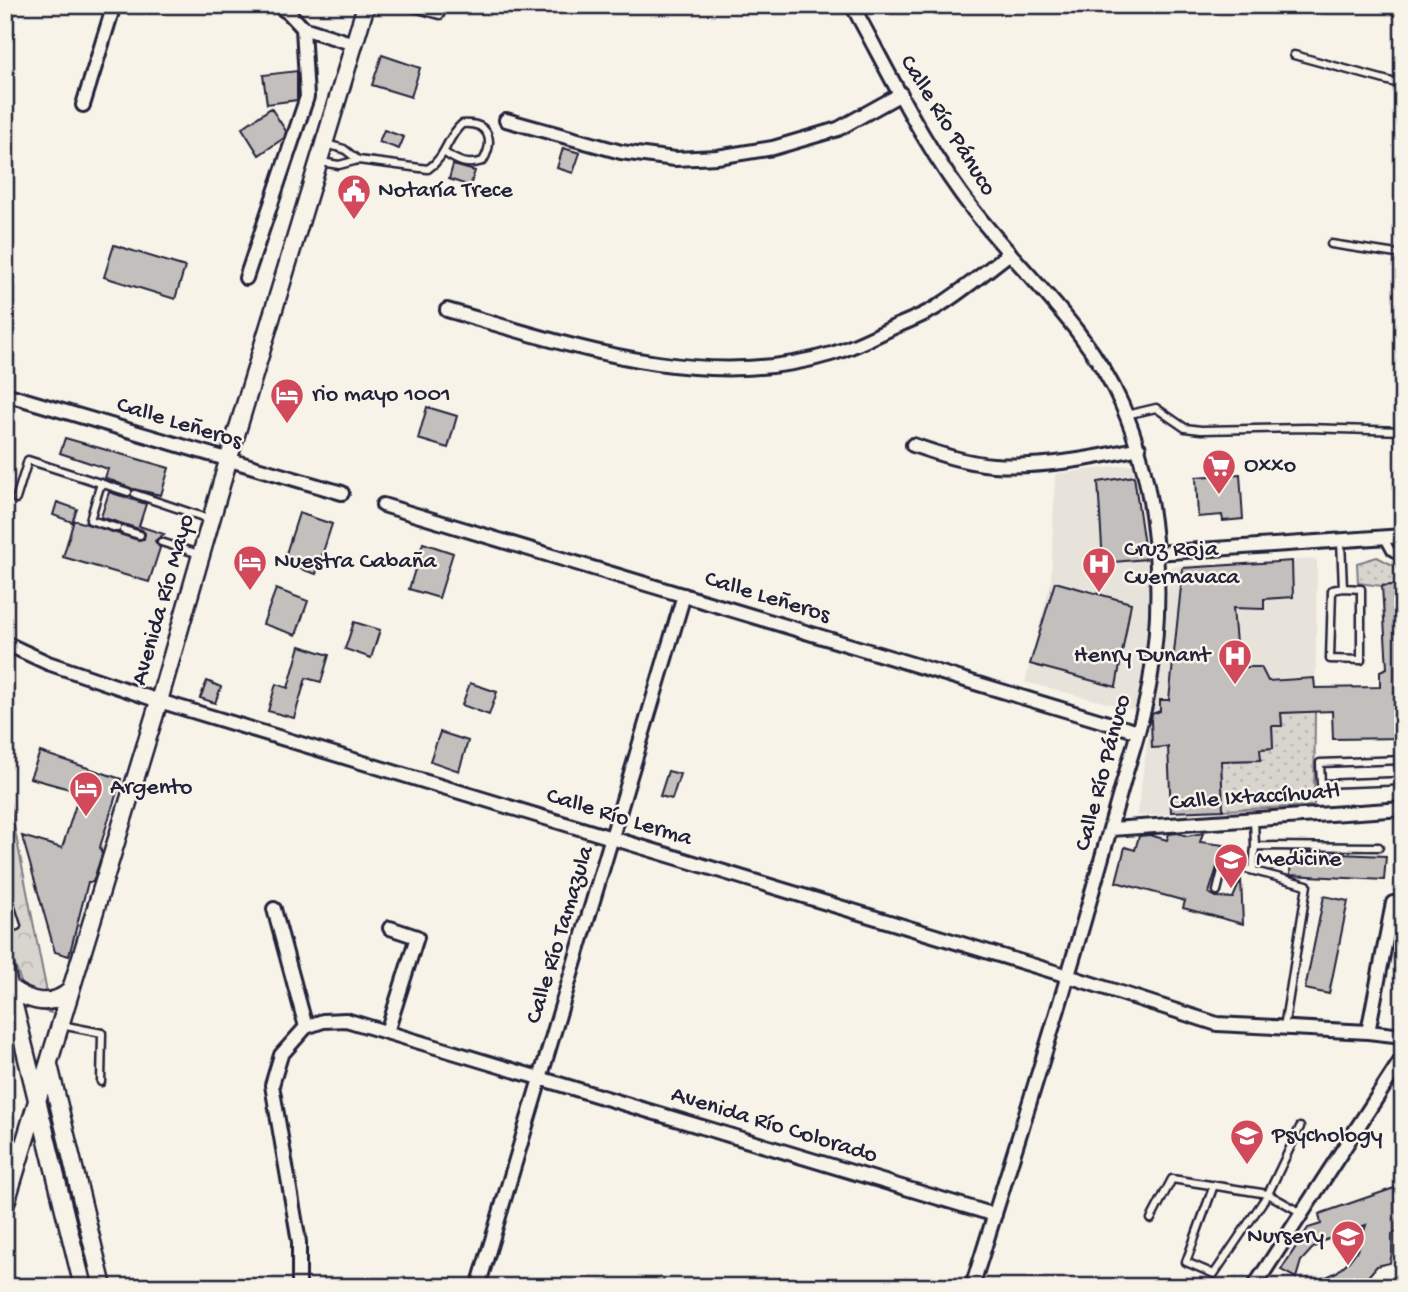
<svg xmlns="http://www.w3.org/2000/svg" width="1408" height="1292" viewBox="0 0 1408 1292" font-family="'Gochi Hand',sans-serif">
	<defs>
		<pattern id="grass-dots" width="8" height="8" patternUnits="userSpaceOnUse" patternTransform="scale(1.75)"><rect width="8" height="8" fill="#d8d5cf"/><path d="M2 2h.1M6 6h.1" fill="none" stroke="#b9b7b3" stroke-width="1.8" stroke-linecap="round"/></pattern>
		<pattern id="park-crowns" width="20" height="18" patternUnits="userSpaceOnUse" patternTransform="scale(1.75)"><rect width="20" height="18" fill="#d8d5cf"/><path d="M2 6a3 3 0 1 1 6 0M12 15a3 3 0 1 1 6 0" fill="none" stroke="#b9b7b3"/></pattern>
	</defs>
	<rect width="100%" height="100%" fill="#f7f3e8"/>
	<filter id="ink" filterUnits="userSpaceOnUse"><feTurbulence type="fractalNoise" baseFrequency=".0143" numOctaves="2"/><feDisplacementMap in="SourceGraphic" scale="14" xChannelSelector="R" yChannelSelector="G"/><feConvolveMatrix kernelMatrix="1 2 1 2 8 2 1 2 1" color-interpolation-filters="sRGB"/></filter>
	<g filter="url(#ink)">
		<path fill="#e7e3db" d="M 1134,464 L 1152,607 L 1138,711 L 1025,682 L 1051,581 L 1055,474 Z
			M 1317,559 L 1314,806 L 1137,816 L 1171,566 Z"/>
		<path fill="url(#grass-dots)" stroke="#7d7c85" stroke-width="2" d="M 1377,557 L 1403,570 L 1403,584 L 1382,586 L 1358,583 L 1357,563 Z
			M 1315,711 L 1314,806 L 1223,810 L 1221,761 L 1260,760 L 1260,749 L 1273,748 L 1272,726 L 1282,725 L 1281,713 Z"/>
		<path fill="url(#park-crowns)" stroke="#7d7c85" stroke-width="2" d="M 5,791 L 8,795 L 51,1013 L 30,1008 L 5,936 Z"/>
		<path fill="#c2bfbd" stroke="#22223b" stroke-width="2" d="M 382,55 L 420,68 L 411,97 L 372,85 Z
			M 297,71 L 297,100 L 267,104 L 263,75 Z
			M 271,108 L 286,131 L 284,138 L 259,155 L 242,128 Z
			M 384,130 L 404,137 L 399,149 L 379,142 Z
			M 563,148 L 580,153 L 573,173 L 557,168 Z
			M 453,165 L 475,171 L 470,186 L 449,179 Z
			M 114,245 L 185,267 L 175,299 L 104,277 Z
			M 427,407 L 457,416 L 448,448 L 418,439 Z
			M 65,438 L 169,468 L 161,495 L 133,489 L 113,481 L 105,478 L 108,469 L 60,453 Z
			M 1240,474 L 1243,519 L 1223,521 L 1222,515 L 1198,517 L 1196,477 Z
			M 1134,476 L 1146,559 L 1103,563 L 1098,482 Z
			M 109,492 L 146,504 L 139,526 L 164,534 L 155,541 L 160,548 L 149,582 L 63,557 L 74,520 L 138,540 L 144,539 L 145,533 L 142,530 L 101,517 Z
			M 57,502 L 77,509 L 72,522 L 53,515 Z
			M 299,513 L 332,524 L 316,574 L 283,563 Z
			M 423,543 L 453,553 L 439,598 L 409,589 Z
			M 1292,561 L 1293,597 L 1264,599 L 1264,609 L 1233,608 L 1238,667 L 1261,667 L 1268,681 L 1314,678 L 1315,688 L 1380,687 L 1380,671 L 1387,668 L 1382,586 L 1403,584 L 1403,738 L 1333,739 L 1332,711 L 1281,713 L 1282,726 L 1272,726 L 1273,748 L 1260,749 L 1261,760 L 1221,761 L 1223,810 L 1171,812 L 1168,747 L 1152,748 L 1151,720 L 1152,714 L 1160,711 L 1160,700 L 1169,700 L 1183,568 Z
			M 1055,582 L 1131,603 L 1116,687 L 1030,664 Z
			M 276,589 L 308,601 L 296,635 L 263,624 Z
			M 354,622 L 380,630 L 371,658 L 345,649 Z
			M 300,646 L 329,655 L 321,682 L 306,678 L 294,718 L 268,711 L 276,684 L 288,688 Z
			M 207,681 L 221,687 L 215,703 L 200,698 Z
			M 470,683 L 497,692 L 489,715 L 462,705 Z
			M 440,732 L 468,741 L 459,771 L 430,761 Z
			M 40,752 L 121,779 L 100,847 L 102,854 L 93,882 L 88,882 L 69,956 L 55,952 L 22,836 L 62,848 L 80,792 L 30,778 Z
			M 668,771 L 680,774 L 672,799 L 660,796 Z
			M 1178,833 L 1187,836 L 1203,833 L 1200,842 L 1224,845 L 1209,893 L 1216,897 L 1233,898 L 1241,879 L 1243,924 L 1183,908 L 1185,901 L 1116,882 L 1125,847 L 1135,850 L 1139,836 L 1150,835 L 1167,840 L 1169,834 Z
			M 1291,852 L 1386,856 L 1384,880 L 1290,875 Z
			M 1324,896 L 1348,901 L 1329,994 L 1305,989 Z
			M 1403,1185 L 1403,1228 L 1392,1234 L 1392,1253 L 1390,1263 L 1377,1266 L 1359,1287 L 1305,1287 L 1337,1272 L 1349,1261 L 1358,1249 L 1366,1225 L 1326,1240 L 1312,1249 L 1301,1261 L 1296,1278 L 1281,1270 L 1308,1228 L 1321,1224 L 1319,1214 Z"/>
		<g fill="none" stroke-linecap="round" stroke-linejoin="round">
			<g stroke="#22223b" stroke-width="11">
				<path id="service" d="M 403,5 L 440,15 L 442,5
					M 1294,55 L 1403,85
					M 326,144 L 344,149 L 358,160
					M 321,162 L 339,165 L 358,160 L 428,169 C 447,156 446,138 462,124 C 489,122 495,140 483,161 C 467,166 458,162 445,153
					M 1331,244 L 1403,255
					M 1126,415 L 1156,408 L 1185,428 L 1201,430 L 1307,428 L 1403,431
					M 101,483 L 90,520 L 117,528
					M 135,494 L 209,519
					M 16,499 L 28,460 L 128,492
					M 123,530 L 140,535
					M 1384,538 L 1391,551 L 1403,559
					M 1341,541 L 1343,588
					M 161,542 L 199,554
					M 1343,588 L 1361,589 L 1361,660 L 1330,659 L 1332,590 Z
					M 1403,760 L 1320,763 L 1321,784 L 1403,781
					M 1254,819 L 1255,846
					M 1253,870 L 1255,846 L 1379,847
					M 5,889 L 17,926 L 5,929
					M 1217,891 L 1224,863 L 1307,885 L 1284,1028
					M 61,1025 L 102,1033 L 101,1082
					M 1300,1127 L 1268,1194 L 1302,1213
					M 1151,1219 L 1172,1179 L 1268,1194 L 1214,1274 L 1186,1262 L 1214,1185"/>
			</g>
			<g stroke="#22223b" stroke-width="18">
				<path id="minor" d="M 277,5 L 289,13 L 303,28 L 354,44
					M 852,5 C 890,74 925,149 974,211 C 1024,275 1089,329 1122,405 C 1158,487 1165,593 1150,681 C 1145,713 1134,745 1125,776 C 1111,825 1097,875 1083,924 C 1048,1046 1010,1166 972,1287
					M 83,105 L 114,5
					M 506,120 L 621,152 L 675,159 L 717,157 L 773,148 L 838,129 L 901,94
					M 246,278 L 307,97 L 303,28
					M 447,310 C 570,345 703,393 831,354 C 852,348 874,337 894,327 C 909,321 924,315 937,307 C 963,291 986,271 1010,253
					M 5,394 L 342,493
					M 913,445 C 939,454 966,463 993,465 C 1041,468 1092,459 1139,448
					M 383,505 L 1138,732
					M 1156,553 L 1403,536
					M 5,643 L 48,663 L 159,701 L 1068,976 L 1217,1024 L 1368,1032 L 1403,1036
					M 1111,829 L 1403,809
					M 274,909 L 306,1027
					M 387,1032 L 417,937 L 390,928
					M 1368,1032 L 1393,903
					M 299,1287 L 299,1242 L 272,1085 L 281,1055 L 306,1027 L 323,1021 L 346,1020 L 995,1215
					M 478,1287 L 684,595
					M 1254,1287 L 1403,1057"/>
			</g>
			<g stroke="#22223b" stroke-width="21">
				<path id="tertiary" d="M 5,969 L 83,1287
					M 10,988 C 30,1002 50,1008 70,991
					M 49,1065 L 103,1287
					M 5,1206 L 159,701 L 228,461 L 366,5"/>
			</g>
			<use href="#service" stroke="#f7f3e8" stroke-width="6"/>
			<use href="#minor" stroke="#f7f3e8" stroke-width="12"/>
			<use href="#tertiary" stroke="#f7f3e8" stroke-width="16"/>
		</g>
	</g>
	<defs>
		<g id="civic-pin" transform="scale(1.75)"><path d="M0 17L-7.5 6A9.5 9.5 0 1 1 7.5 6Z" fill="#d1495b" stroke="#f7f3e8"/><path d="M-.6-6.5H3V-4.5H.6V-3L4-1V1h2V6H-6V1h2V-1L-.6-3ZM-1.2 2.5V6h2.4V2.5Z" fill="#fff"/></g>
		<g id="hotel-pin" transform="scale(1.75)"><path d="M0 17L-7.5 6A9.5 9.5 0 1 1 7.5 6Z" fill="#d1495b" stroke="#f7f3e8"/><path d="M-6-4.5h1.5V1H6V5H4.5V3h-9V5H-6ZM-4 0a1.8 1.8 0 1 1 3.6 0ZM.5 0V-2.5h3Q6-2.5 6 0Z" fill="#fff"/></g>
		<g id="supermarket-pin" transform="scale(1.75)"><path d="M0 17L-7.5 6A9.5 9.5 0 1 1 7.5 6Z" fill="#d1495b" stroke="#f7f3e8"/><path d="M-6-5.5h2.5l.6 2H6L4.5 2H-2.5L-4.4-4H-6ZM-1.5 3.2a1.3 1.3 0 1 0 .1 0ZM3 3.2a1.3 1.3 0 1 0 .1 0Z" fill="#fff"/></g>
		<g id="hospital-pin" transform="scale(1.75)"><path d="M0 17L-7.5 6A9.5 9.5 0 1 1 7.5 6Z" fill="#d1495b" stroke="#f7f3e8"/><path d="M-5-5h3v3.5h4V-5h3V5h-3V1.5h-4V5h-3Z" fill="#fff"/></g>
		<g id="university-pin" transform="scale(1.75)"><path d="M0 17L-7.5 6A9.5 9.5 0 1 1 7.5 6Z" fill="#d1495b" stroke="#f7f3e8"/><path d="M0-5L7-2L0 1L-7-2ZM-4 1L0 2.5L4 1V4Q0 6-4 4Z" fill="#fff"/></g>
	</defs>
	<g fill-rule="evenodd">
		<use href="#civic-pin" x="354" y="191"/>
		<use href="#hotel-pin" x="287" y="395"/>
		<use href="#supermarket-pin" x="1219" y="466"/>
		<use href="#hotel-pin" x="250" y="562"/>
		<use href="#hospital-pin" x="1099" y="564"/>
		<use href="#hospital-pin" x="1235" y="656"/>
		<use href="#hotel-pin" x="86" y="788"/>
		<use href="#university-pin" x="1231" y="860"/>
		<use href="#university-pin" x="1247" y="1136"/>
		<use href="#university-pin" x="1348" y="1237"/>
	</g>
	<g text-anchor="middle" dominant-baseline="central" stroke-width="5" stroke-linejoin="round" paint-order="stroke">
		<g font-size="24" fill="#22223b" stroke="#f7f3e8">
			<text transform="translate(947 126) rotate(58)">Calle Río Pánuco</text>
			<text transform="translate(179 424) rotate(17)">Calle Leñeros</text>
			<text transform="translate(767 598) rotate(17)">Calle Leñeros</text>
			<text transform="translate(164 600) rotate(-74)">Avenida Río Mayo</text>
			<text transform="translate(1104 773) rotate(-75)">Calle Río Pánuco</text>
			<text transform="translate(1255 798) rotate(-4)">Calle Ixtaccíhuatl</text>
			<text transform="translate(619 818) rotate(17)">Calle Río Lerma</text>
			<text transform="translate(561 935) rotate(-73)">Calle Río Tamazula</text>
			<text transform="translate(774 1126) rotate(17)">Avenida Río Colorado</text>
		</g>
		<g font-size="24" fill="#22223b" stroke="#f7f3e8" text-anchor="start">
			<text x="378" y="191">Notaría Trece</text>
			<text x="312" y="395">rio mayo 1001</text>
			<text x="1244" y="466">Oxxo</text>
			<text x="1124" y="550">Cruz Roja<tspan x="1124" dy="28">Cuernavaca</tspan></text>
			<text x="274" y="562">Nuestra Cabaña</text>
			<text x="1210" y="656" text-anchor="end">Henry Dunant</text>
			<text x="110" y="788">Argento</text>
			<text x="1256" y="860">Medicine</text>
			<text x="1272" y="1136">Psychology</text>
			<text x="1324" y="1237" text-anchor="end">Nursery</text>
		</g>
	</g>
	<rect width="1408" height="1292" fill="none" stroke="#f7f3e8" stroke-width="28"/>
	<rect x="14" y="14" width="1380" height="1264" fill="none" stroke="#22223b" stroke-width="2.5" filter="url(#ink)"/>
</svg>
